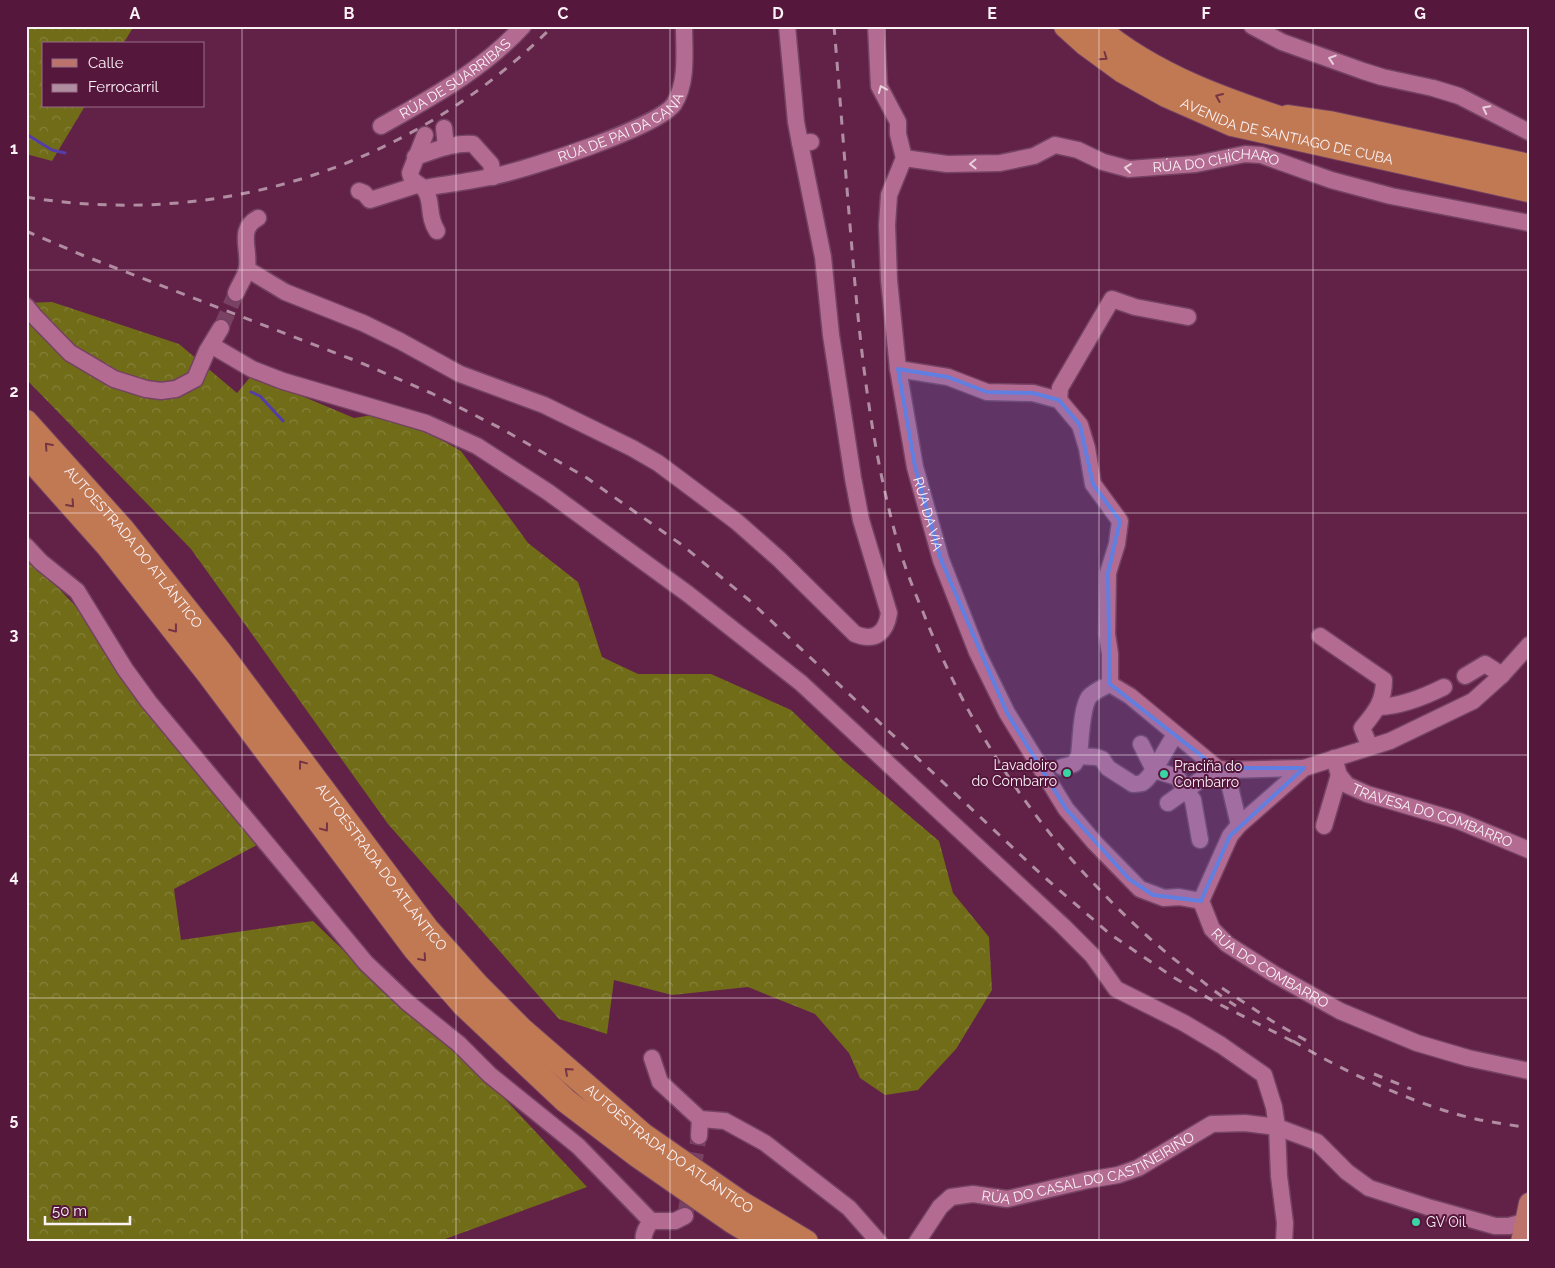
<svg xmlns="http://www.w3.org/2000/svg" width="1555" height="1268" viewBox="0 0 1555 1268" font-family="Raleway,sans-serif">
	<defs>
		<pattern id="forest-crowns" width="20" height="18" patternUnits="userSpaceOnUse" patternTransform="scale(1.25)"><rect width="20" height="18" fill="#706c18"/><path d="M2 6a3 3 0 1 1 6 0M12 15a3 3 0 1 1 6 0" fill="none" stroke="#85813a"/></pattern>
	</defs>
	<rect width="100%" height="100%" fill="#622248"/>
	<path fill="url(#forest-crowns)" d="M 26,26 L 134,26 L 123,44 L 44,44 L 44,106 L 85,106 L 52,161 L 26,154 Z
		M 52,302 L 179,344 L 237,393 L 252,375 L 354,418 L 391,412 L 461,451 L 528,543 L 578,582 L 602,657 L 638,674 L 711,674 L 791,710 L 844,761 L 939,841 L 953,893 L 989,937 L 992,990 L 956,1049 L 918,1090 L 885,1095 L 860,1078 L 849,1053 L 815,1014 L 748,987 L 672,995 L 614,980 L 607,1034 L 559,1019 L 388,824 L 191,549 L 26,379 L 26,303 Z
		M 26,554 L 82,613 L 151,718 L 257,845 L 174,889 L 181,940 L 313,921 L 396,1001 L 477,1069 L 587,1187 L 437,1242 L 26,1242 Z"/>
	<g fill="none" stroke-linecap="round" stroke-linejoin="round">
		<path stroke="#543daa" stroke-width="3" d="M 26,134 L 52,150 L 65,153
			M 251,392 L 260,396 L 283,421"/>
		<path stroke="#794162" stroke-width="16" stroke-dasharray="16 8" stroke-linecap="butt" d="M 221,328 L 236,293
			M 685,1216 L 699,1136"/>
		<g stroke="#744262" stroke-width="19">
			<g id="minor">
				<path d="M 787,26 L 796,122 L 800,143 L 811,142"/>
				<path id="s1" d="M 876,26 L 879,86 L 898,122 L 898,134 L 904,158 L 889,195 L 887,225 L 889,280 L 898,369 L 915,467 L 941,560 L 977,652 L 1007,713 L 1066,809 L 1095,843 L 1140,889 L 1164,898 L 1179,897 L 1201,901"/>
				<path d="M 1252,26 L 1282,42 L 1363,71 L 1382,77 L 1433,88 L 1459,96 L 1529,132"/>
				<path id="s2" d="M 381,126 C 432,97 483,70 523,26"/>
				<path d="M 444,128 L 446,147"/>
				<path d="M 425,135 L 410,173 C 412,184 420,183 425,190 C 433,201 427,216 437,231"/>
				<path d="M 415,157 C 434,151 454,142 473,144 L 491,164 L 493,177"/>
				<path id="s3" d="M 904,158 L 947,164 L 1000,163 L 1034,156 L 1055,145 L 1078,150 L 1103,162 L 1129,169 L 1196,164 L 1245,154 L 1261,155 L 1331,180 L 1391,196 L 1529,223"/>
				<path id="s4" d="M 424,188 C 448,184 472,181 495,176 C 528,169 657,128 674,104 C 688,82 684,51 684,26"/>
				<path d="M 359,191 L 364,193 L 370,200 L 417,185"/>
				<path d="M 247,269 L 285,292 L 363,323 L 400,341 L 460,374 L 544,405 L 632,448 L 658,463 L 737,522 L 779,559 L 855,634 C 875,642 886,633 889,613 L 861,520 L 853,478 L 831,335 L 823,257 L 800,143"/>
				<path d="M 236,293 C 239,285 246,276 247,268 C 250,249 237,229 258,218"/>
				<path d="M 26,306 L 35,317 L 70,353 L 114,379 L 146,389 L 161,391 L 176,389 L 195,379 L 207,351 L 221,328"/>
				<path d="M 211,345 L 252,369 L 283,381 L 426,423 L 477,446 L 548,492 L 688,594 L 801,683 L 1063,926 L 1092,955 L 1116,989 L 1184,1023 L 1221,1045 L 1264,1075 L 1274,1107 L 1277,1127 L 1279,1176 L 1285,1223 L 1284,1242"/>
				<path d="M 898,369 L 948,377 L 987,392 L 1033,393 L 1059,400 L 1080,425 L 1087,448 L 1093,484 L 1120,521 L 1117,544 L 1108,573 L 1107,634 L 1110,654 L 1110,684 L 1130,696 L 1217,768 L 1226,770 L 1304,768"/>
				<path d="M 1059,400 L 1060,388 L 1112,299 L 1135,307 L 1188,317"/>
				<path d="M 26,546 L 41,562 L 77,591 L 125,669 L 149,702 L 366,963 L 407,1002 L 459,1044 L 490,1075 L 578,1146 L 651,1221"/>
				<path d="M 1320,636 L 1384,680 C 1384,702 1375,712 1362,728 L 1370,747"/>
				<path id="s5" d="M 1529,645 L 1502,675 L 1473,701 L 1390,741 L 1304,768 L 1239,825 L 1230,836 L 1201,901 L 1212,929 L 1227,944 L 1274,974 L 1340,1011 L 1417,1043 L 1468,1058 L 1529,1071"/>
				<path d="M 1465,676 L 1485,664 L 1502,675"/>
				<path d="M 1110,684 C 1104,687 1094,691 1089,697 C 1081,709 1081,740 1079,756 L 1096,757 L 1102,759 L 1108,768 L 1133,784 C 1136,784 1139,784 1142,783 C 1152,778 1167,746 1175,735"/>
				<path d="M 1379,707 C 1401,706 1424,697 1444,687"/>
				<path d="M 1141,744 L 1154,770 L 1177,777 L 1193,800 L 1200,840"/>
				<path id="s6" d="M 1334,758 L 1339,775 L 1347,785 L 1367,794 L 1459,821 L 1529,850"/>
				<path d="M 1062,767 L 1074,764 L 1079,756"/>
				<path d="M 1226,770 L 1239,825"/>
				<path d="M 1168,803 L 1217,768"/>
				<path d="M 1324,826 L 1339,775"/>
				<path d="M 652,1058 L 660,1082 L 700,1119 L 725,1121 L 765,1143 L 849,1208 L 879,1242"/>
				<path d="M 699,1136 L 700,1119"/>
				<path d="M 644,1242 C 642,1234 647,1227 651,1221 L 675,1221 L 685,1216"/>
				<path id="s7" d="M 917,1242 L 940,1207 L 951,1197 L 973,1194 L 1007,1199 L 1088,1180 L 1118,1175 L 1138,1168 L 1212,1124 L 1245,1123 L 1277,1127 L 1317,1142 L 1347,1172 L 1369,1188 L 1431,1208 L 1495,1226 L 1509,1226 L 1520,1223"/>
			</g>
		</g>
		<g stroke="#744262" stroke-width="22">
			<path id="major" d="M 1521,1242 L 1529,1203"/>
		</g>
		<g stroke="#744262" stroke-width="26">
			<g id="highway">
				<path id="s8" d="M 1066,26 L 1086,44 L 1123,71 L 1166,95 L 1232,124 L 1529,190"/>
				<path d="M 1095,26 C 1154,77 1230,102 1303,126"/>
				<path d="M 1288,117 L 1329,123 L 1529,166"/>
				<path id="s9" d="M 26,422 L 123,530 L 220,652 L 427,929 L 477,985 L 521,1029 L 643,1135 L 741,1203 L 806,1242"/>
				<path d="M 26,454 L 108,546 L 208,673 L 415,949 L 464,1005 L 566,1101 L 637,1155 L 732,1221 L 767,1242"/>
			</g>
		</g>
		<use href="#minor" stroke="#b36b91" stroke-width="16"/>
		<use href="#major" stroke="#bb736c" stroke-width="20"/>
		<use href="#highway" stroke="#c17954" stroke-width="24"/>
		<path stroke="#b18da2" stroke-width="3" stroke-dasharray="9 9" stroke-linecap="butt" d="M 834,26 C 840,96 845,167 851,237 C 859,337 869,436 895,533 C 902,560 912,586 923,612 C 960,707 1013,795 1082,871 C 1117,909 1154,945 1196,976 C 1209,987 1222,997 1236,1006
			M 26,197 C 222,229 413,166 553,26
			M 26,231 L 82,255 L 359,362 L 431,393 L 504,430 L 587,478 L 682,545 L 749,600 L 1043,876 L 1110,934 L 1173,977 L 1215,1002 L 1298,1044
			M 1222,988 L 1272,1021 L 1307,1041
			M 1293,1041 C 1346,1073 1420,1107 1480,1120 C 1496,1123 1512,1125 1529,1128
			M 1374,1074 L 1411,1089"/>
	</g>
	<defs><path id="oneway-chevron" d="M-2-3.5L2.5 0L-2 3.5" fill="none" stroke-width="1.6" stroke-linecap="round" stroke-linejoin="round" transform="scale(1.25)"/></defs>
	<g stroke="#763444">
		<use href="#oneway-chevron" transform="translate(1104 57) rotate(35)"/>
		<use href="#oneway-chevron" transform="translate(1219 97) rotate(-157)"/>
		<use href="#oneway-chevron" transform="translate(48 446) rotate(-132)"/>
		<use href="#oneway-chevron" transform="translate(71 504) rotate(48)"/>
		<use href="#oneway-chevron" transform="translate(174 629) rotate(52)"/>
		<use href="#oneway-chevron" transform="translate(302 764) rotate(-127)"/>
		<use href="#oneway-chevron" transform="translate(325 828) rotate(53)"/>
		<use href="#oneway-chevron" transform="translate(423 958) rotate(49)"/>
		<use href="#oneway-chevron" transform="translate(568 1071) rotate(-138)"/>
	</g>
	<g stroke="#e9d0dd">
		<use href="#oneway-chevron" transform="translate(1332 59) rotate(-162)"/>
		<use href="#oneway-chevron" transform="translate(882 89) rotate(-113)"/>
		<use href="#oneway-chevron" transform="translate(1486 109) rotate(-153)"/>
		<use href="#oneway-chevron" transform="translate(973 164) rotate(179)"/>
		<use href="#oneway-chevron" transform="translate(1128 168) rotate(-173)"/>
	</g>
	<path fill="#607fe1" fill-opacity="0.2" stroke="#607fe1" stroke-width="4" stroke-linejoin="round" d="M 898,369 L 948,377 L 987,392 L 1033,393 L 1059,400 L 1080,425 L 1093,484 L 1120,521 L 1108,573 L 1110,684 L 1217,768 L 1304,768 L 1230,836 L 1201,901 L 1153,895 L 1129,879 L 1066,809 L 1007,713 L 941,560 L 915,467 Z"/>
	<path fill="none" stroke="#fbf2f6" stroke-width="1" stroke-opacity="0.55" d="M 242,26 L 242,1242M 456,26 L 456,1242M 670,26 L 670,1242M 885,26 L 885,1242M 1099,26 L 1099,1242M 1313,26 L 1313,1242M 26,270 L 1529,270M 26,513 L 1529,513M 26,755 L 1529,755M 26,998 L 1529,998"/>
	<g fill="#3bd4a4" stroke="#56173d" stroke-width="2">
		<circle cx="1067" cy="773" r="5"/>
		<circle cx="1164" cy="774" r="5"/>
		<circle cx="1416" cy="1222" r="5"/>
	</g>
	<g text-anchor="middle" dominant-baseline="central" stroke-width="4" stroke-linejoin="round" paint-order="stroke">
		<g font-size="14" fill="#fbf2f6" stroke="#56173d">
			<text stroke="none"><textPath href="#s2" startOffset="88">RÚA DE SUARRIBAS</textPath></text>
			<text stroke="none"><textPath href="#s4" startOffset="208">RÚA DE PAI DA CANA</textPath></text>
			<text stroke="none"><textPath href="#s8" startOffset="249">AVENIDA DE SANTIAGO DE CUBA</textPath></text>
			<text stroke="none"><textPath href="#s3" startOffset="321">RÚA DO CHÍCHARO</textPath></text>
			<text stroke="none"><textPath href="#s1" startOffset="500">RÚA DA VÍA</textPath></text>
			<text stroke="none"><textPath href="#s9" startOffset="165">AUTOESTRADA DO ATLÁNTICO</textPath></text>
			<text stroke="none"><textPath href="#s6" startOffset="121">TRAVESA DO COMBARRO</textPath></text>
			<text stroke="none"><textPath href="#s9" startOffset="570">AUTOESTRADA DO ATLÁNTICO</textPath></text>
			<text stroke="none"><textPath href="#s5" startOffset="534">RÚA DO COMBARRO</textPath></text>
			<text stroke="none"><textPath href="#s9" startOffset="975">AUTOESTRADA DO ATLÁNTICO</textPath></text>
			<text stroke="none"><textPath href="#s7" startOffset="200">RÚA DO CASAL DO CASTIÑEIRIÑO</textPath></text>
		</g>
		<g font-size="14" fill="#fbf2f6" stroke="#56173d" text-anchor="start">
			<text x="1057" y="765" text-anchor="end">Lavadoiro<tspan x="1057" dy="16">do Combarro</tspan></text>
			<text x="1174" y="766">Praciña do<tspan x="1174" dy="16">Combarro</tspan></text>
			<text x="1426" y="1222">GV Oil</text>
		</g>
	</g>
	<rect width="1555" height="1268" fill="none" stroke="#56173d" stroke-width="55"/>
	<rect x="42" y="42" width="162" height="65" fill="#56173d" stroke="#986f87"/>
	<rect x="52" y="59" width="25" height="8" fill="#bb736c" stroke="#986f87"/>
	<text x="88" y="68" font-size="15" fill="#fbf2f6">Calle</text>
	<rect x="52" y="84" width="25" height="8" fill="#b18da2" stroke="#986f87"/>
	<text x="88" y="92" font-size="15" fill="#fbf2f6">Ferrocarril</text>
	<path d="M45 1216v8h85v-8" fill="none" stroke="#fbf2f6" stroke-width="2.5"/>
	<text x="52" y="1216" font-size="15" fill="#fbf2f6" stroke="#56173d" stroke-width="4" paint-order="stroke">50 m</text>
	<rect x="28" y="28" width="1500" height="1212" fill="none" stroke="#fbf2f6" stroke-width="2"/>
	<g font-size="16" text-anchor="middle" font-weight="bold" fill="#fbf2f6">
		<text x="135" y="19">A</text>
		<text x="349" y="19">B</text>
		<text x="563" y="19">C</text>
		<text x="778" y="19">D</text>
		<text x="992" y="19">E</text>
		<text x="1206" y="19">F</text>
		<text x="1420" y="19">G</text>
		<text x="14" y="154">1</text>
		<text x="14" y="397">2</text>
		<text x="14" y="640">3</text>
		<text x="14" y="882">4</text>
		<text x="14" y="1125">5</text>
	</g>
</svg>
